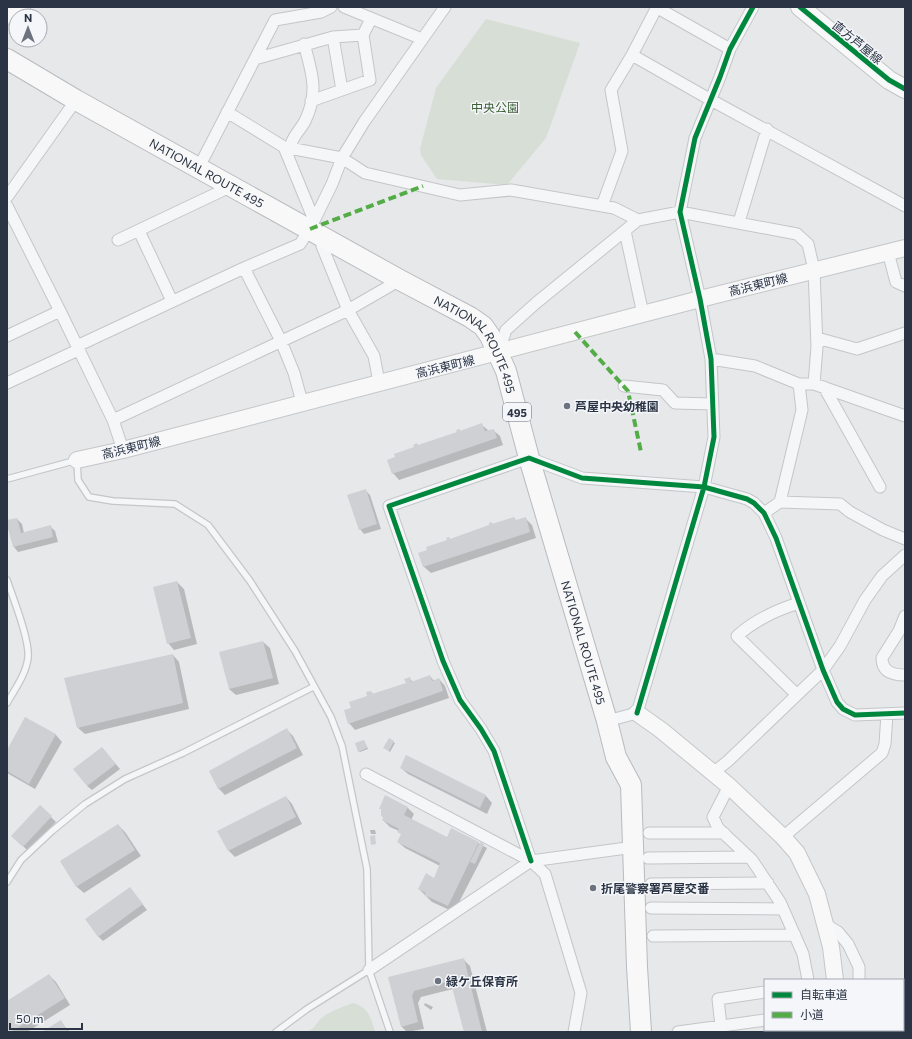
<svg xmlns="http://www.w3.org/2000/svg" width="912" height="1039" viewBox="0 0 912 1039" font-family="Commissioner,'Noto Sans JP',sans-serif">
	<rect width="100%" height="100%" fill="#e6e8ea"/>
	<path fill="#d6ded6" d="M 486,19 L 580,43 L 546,138 L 507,185 L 437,179 L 421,155 L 420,149 L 436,88 Z
		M 353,1003 C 369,1008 371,1018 375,1032 L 307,1032 C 316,1028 316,1022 323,1017 C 332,1010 343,1007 353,1003 Z"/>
	<path fill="#0003" d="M 482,425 L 489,431 L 493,430 L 500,436 L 503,445 L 399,480 L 393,473 L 419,446 L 458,433 L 459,430 L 461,432 Z
		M 365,490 L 370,495 L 381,529 L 364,534 L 360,529 Z
		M 514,518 L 517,521 L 525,518 L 532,525 L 536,538 L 431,573 L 424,567 L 420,554 L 448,540 L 449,538 L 451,540 L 490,526 L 492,523 L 493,525 Z
		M 17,519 L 22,524 L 24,533 L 50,526 L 55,531 L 58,542 L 18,552 L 14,547 Z
		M 177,582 L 184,589 L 197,644 L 174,650 L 168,643 Z
		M 263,642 L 270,648 L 279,684 L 236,695 L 229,689 Z
		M 173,655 L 179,662 L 189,709 L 85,734 L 78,728 Z
		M 430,676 L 434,681 L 439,679 L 445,686 L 449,698 L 355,730 L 349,723 L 352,708 L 368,697 L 371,692 L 374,695 L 407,684 L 409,678 L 413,682 Z
		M 26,719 L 56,735 L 62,742 L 35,789 L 7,773 L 7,752 Z
		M 287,730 L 293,736 L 303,755 L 225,795 L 219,789 L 210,772 Z
		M 364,741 L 368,749 L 360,752 L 359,751 Z
		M 393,742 L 395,743 L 390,752 L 386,749 Z
		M 102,748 L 120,769 L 92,790 L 87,786 Z
		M 407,756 L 486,796 L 492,803 L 487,814 L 408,774 L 401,768 Z
		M 286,797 L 292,804 L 302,824 L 235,857 L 229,851 L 219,831 Z
		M 386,797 L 408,808 L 414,814 L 411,820 L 447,838 L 478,843 L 487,848 L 454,912 L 432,902 L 419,889 L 435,879 L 440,866 L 405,848 L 398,842 L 402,835 L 399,831 L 390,827 L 383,820 L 384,818 L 382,816 L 382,810 L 380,808 Z
		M 51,817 L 56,822 L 28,851 L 13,836 Z
		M 118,825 L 125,832 L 141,856 L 84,893 L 77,887 L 61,862 Z
		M 370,830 L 375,830 L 376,834 L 371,834 Z
		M 130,888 L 147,910 L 103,941 L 98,936 Z
		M 463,959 L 470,966 L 487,1032 L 465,1032 L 453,989 L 421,997 L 418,1003 L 424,1029 L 407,1032 L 402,1027 L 389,978 Z
		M 49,975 L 56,982 L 70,1005 L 27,1032 L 7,1032 L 7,1002 Z
		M 425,1003 L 433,1007 L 431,1010 L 424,1005 Z
		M 60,1021 L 70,1032 L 43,1032 Z"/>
	<path fill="#ced0d3" d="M 482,423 L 485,431 L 494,429 L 497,438 L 392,474 L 387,460 L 395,457 L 394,454 L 414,447 L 413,445 L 417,443 L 418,445 L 457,432 L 456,430 L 460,429 L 460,431 Z
		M 366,489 L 377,524 L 359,530 L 347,495 Z
		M 514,517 L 516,520 L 526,517 L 530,532 L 423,567 L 418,553 L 427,550 L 426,547 L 447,540 L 446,538 L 449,537 L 450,539 L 489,525 L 489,523 L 492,522 L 492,524 Z
		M 17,518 L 21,533 L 51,525 L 53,537 L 13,547 L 7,525 L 7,520 Z
		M 177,581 L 191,638 L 167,644 L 153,587 Z
		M 263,641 L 273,678 L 229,689 L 219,652 Z
		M 173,654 L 183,703 L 77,728 L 64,678 Z
		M 430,675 L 432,681 L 439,678 L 443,691 L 348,724 L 344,710 L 351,708 L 349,702 L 367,696 L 366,692 L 371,691 L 372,694 L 406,683 L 404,679 L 410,677 L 411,682 Z
		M 25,717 L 56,734 L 29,784 L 7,771 L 7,750 Z
		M 287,728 L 297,748 L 218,789 L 209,771 Z
		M 389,738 L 394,741 L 389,751 L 383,748 Z
		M 364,740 L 367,748 L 358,752 L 355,743 Z
		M 102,747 L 116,764 L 87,786 L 73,769 Z
		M 406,755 L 486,795 L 480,808 L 400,768 Z
		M 385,795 L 408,807 L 404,815 L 447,837 L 451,828 L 479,842 L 448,906 L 424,895 L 426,893 L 418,889 L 426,873 L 434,878 L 440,863 L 397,842 L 401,834 L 397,832 L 399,829 L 382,820 L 384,817 L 381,816 L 381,809 L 379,809 Z
		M 286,796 L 296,817 L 228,851 L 217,831 Z
		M 40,805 L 52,816 L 23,847 L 11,836 Z
		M 118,824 L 135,850 L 76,887 L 60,861 Z
		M 375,835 L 376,844 L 371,845 L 370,836 Z
		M 480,842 L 484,844 L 475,864 L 470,862 Z
		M 130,887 L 143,904 L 98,937 L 85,919 Z
		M 464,958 L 482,1032 L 464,1032 L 451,984 L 447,982 L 414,991 L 412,996 L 418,1022 L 401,1027 L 388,977 Z
		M 49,974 L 65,998 L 11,1032 L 7,1032 L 7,1001 Z
		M 61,1020 L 68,1032 L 42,1032 Z"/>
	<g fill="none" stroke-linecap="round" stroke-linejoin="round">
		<g stroke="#c4c6c8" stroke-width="8">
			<path id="lane" d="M 7,479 L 77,460 L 78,480 L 89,497 L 113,501 L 175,504 L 208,525 L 250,581 L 295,651 L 331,717 L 342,746 L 367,869 L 369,970 L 390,1032
				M 7,580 C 13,598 30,640 28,658 C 26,674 15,689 7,703
				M 7,882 L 21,860 L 52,831 L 85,804 L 125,779 L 183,753 L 313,687
				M 276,1032 L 307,1009 L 369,970"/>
		</g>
		<g stroke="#c4c6c8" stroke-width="13">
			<path id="street" d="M 344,7 L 422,39
				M 656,7 L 730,49
				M 657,7 L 632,55 L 711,100 L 905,206
				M 333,37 L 342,90
				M 255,59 L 333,37 L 363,35 L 371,19
				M 311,101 L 370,80 L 363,35
				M 227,112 L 284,147 L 342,158 L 365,173 L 460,195 L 511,190 L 614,208 L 638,220
				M 284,147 L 314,220
				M 290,148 C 292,136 300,131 305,121 C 319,93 312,72 304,44
				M 199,167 L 275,20 L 321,12 L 331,7
				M 7,197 L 76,100
				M 7,206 L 60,311 L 113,420 L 123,450
				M 602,206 L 622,151 L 611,90 L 632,55
				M 739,222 L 767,129
				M 139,231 L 172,301
				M 625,231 L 643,314
				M 327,239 L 322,246 L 348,310 L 374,356 L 379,382
				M 118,240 L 232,186
				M 888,252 L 896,282 L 905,286
				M 244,268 L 281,341 L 294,373 L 302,402
				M 7,336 L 60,311
				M 817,338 L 857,349 L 905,333
				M 77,346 L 244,268 L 300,244 L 310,229 L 332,184 L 342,158 L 364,122 L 445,7
				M 498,353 L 506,330 L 536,303 L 638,220 L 680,212 L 797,234 L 808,244 L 814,270 L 817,347 L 814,384
				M 711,359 L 755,366 L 799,384 L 814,384 L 905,416
				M 7,383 L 78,350
				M 624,386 L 663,390 L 675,403 L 713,404
				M 824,387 L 880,487
				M 113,420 L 348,310 L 400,280
				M 780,502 L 802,410 L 799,384
				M 764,513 L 780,502 L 840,504 L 850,512 L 883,530 L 905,539
				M 905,616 L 899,631 L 882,658 C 882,672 893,675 905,675
				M 797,695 L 737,636 C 755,620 776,610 799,603
				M 607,721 L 637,713 L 704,487 L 714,437 L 711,359 L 700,299 L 680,212 L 695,138 L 720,77 L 730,49 L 753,7
				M 713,773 L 728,761 L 823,670 L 840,646 L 865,600 L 882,576 L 905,555
				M 366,774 L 531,861 L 545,874 L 581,993 L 574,1032
				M 729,786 L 713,817 L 718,828 L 752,860 L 780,902 L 803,954 L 808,980
				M 649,833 L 724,833
				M 783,837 L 882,753 L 885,744 L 887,714
				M 648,858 L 749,857
				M 531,861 L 494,751 L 481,729 L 460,700 L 443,661 L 389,506 L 529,458 L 582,478 L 704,487 L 747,499 L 754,503 L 764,513 L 776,538 L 823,670 L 837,702 L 843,709 L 855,715 L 905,713
				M 651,884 L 768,883
				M 651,908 L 783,909
				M 825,924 L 838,932 L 848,944 L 859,967 L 859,980
				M 653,936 L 795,935
				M 369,970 L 531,861 L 634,847
				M 903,999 L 905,999
				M 721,1026 L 718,999 L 765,992
				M 818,1030 L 818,1032
				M 678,1032 L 765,1020
				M 854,1032 L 854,1030"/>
		</g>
		<g stroke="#c4c6c8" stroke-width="18">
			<path id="secondary" d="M 7,16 L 22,7
				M 77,460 L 123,450 L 700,299 L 905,248
				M 637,713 L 661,730 L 729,786 L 783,837 L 797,853 L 817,894 L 831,947 L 835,980
				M 837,1030 L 837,1032"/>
		</g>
		<g stroke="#c2c5c8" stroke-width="20">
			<path id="primary" d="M 800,7 L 889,80 L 905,89"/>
		</g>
		<g stroke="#b8bbbf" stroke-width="22">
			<g id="highway">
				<path id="s1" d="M 7,59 L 76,100 L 400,280 L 470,317 L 483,326 L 490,336 L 506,371 L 529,458 L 607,721 L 616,757 L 631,785 L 637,967 L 641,1032"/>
			</g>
		</g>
		<use href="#lane" stroke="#f5f6f7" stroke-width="5.5"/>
		<use href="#street" stroke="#f5f6f7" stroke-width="11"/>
		<use href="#secondary" stroke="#f8f8f8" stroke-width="16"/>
		<use href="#primary" stroke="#f8f8f8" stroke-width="18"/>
		<use href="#highway" stroke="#f8f8f8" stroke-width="20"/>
		<path stroke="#54ac47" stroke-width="4" stroke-dasharray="8 4" stroke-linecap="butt" d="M 310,229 L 423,186
			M 575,332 L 628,391 L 641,452"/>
		<g stroke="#f4f6f9" stroke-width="8">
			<path id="cycleway" d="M 800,7 L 889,80 L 905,89
				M 637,713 L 704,487 L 714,437 L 711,359 L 700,299 L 680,212 L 695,138 L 720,77 L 730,49 L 753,7
				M 531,861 L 494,751 L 481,729 L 460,700 L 443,661 L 389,506 L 529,458 L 582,478 L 704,487 L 747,499 L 754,503 L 764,513 L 776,538 L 823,670 L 837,702 L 843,709 L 855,715 L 905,713"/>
		</g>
		<use href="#cycleway" stroke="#00873e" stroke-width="5"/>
	</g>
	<g fill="#6c737f" stroke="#f4f6f9" stroke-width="1.5">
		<circle cx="567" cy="406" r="4"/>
		<circle cx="593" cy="888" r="4"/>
		<circle cx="438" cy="981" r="4"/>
	</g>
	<g text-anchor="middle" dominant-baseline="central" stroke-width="3" stroke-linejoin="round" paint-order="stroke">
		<rect fill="#f4f6f9" stroke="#676e7b" stroke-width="1" x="503" y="403" width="28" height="18" rx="3"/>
		<g font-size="11" font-weight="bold" fill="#2b3445">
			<text x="517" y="412">495</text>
		</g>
		<g font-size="12" fill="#2b3445" stroke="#f4f6f9">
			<text transform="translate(858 42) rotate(39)">直方芦屋線</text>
			<text stroke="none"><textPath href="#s1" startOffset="230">NATIONAL ROUTE 495</textPath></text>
			<text transform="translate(758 284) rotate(-14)">高浜東町線</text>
			<text stroke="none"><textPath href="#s1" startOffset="555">NATIONAL ROUTE 495</textPath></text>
			<text transform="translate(445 366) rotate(-14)">高浜東町線</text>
			<text transform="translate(131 447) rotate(-14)">高浜東町線</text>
			<text stroke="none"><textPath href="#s1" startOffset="879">NATIONAL ROUTE 495</textPath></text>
		</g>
		<g font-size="12" fill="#3f6138" stroke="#f4f6f9">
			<text x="495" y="107">中央公園</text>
		</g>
		<g font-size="12" font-weight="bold" fill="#2b3445" stroke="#f4f6f9" text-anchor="start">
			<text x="575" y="406">芦屋中央幼稚園</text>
			<text x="601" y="888">折尾警察署芦屋交番</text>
			<text x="446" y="981">緑ケ丘保育所</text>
		</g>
	</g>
	<rect width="912" height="1039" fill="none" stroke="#2b3445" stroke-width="16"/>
	<rect x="764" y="979" width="140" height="52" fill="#f4f6f9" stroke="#a4a8b1"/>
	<rect x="772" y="992" width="20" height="6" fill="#00873e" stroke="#a4a8b1"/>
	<text x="800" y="999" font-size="12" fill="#2b3445">自転車道</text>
	<rect x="772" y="1012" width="20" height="6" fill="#54ac47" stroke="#a4a8b1"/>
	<text x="800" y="1019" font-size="12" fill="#2b3445">小道</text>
	<g transform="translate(28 28)"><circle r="19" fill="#f4f6f9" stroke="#a4a8b1"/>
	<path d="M0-3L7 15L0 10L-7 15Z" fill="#6c737f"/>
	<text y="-6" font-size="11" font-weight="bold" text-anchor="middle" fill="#2b3445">N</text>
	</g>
	<path d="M10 1023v6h72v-6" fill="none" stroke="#2b3445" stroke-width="2"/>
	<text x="16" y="1023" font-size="12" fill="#2b3445" stroke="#f4f6f9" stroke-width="3" paint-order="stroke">50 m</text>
</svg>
